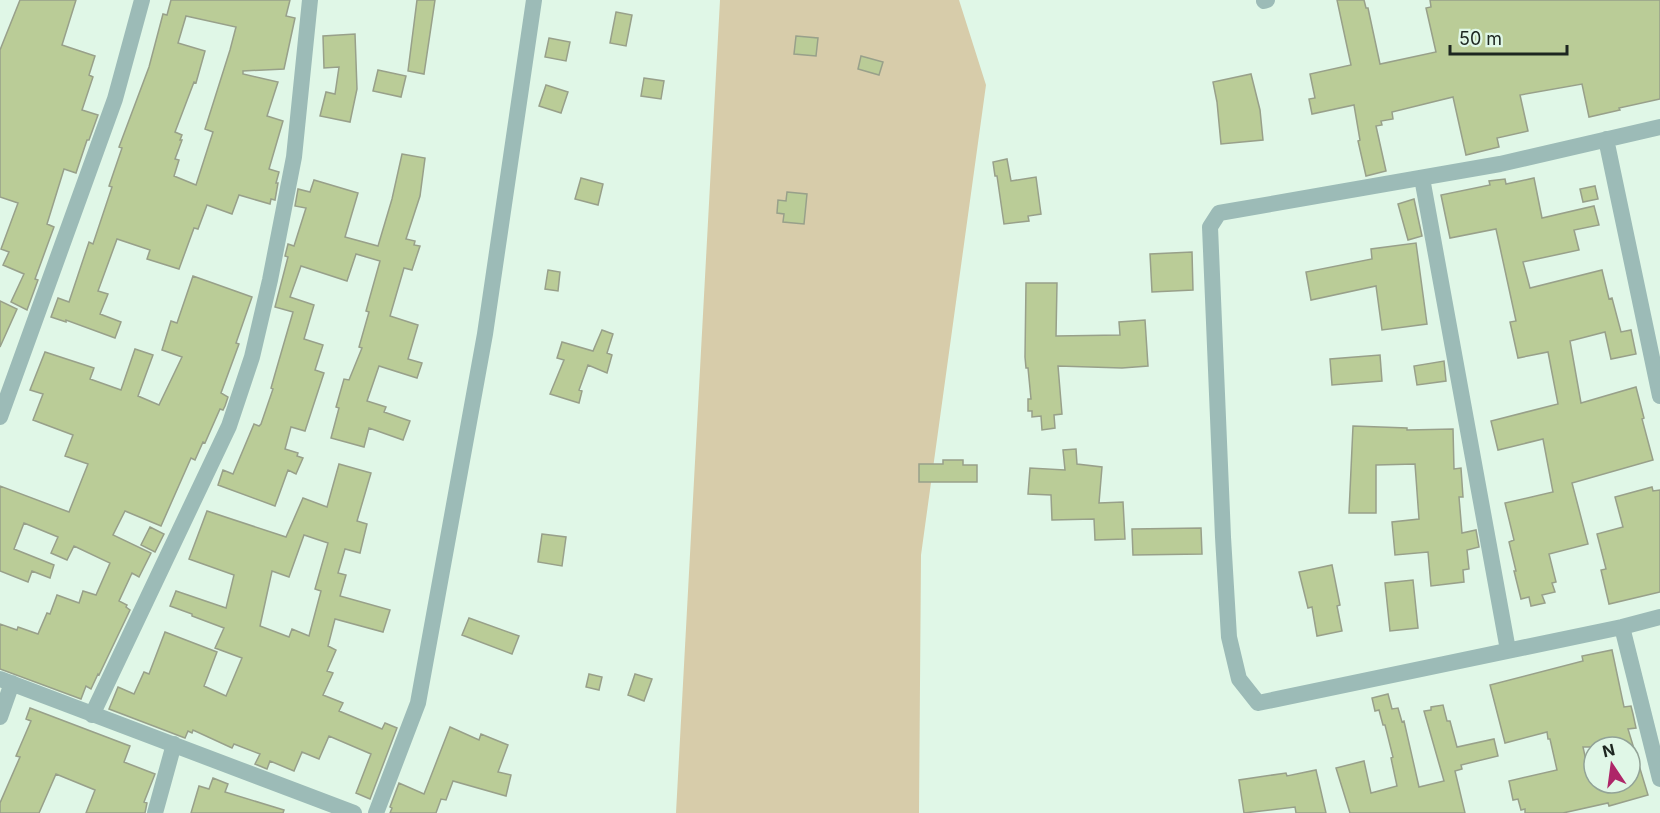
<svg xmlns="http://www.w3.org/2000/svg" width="1660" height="813" viewBox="0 0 1660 813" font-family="Inter,sans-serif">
	<rect width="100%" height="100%" fill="#e0f7e7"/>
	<path fill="#d7ccaa" d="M 720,0 L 959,0 L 986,85 L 921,555 L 919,813 L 676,813 Z"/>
	<path fill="#bacc97" stroke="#98a08a" stroke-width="1.5" fill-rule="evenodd" d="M 20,0 L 76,0 L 62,45 L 95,56 L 89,75 L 93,77 L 82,110 L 98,115 L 89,140 L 87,140 L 76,173 L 64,169 L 47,224 L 54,227 L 35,279 L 38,280 L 27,310 L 11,302 L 24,274 L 3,265 L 9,252 L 1,249 L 18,203 L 0,197 L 0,50 Z
		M 171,0 L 290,0 L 286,16 L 295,18 L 284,69 L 243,71 L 243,74 L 278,82 L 267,116 L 283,121 L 269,169 L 279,172 L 276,183 L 278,183 L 275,200 L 271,199 L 270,204 L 239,195 L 232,214 L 207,205 L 198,229 L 194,228 L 179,269 L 147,259 L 150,250 L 117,239 L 98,291 L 108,294 L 100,314 L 121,322 L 115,338 L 66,320 L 66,322 L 51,317 L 58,298 L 69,302 L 89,242 L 93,244 L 112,187 L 109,186 L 122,148 L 119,147 L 149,67 L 163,14 L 167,15 ZM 186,16 L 236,27 L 230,50 L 205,129 L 213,132 L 196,185 L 174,176 L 179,160 L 175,159 L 182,140 L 180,140 L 182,135 L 175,132 L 194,82 L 196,83 L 205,51 L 178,43 Z
		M 417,0 L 435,0 L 424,74 L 408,71 Z
		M 1337,0 L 1364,0 L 1366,8 L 1368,8 L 1380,64 L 1436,52 L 1426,8 L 1431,7 L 1430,0 L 1660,0 L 1660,99 L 1619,108 L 1620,110 L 1589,117 L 1582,84 L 1520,95 L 1528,131 L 1497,138 L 1499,147 L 1466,155 L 1453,97 L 1392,112 L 1393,119 L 1381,121 L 1382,125 L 1376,126 L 1386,171 L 1366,176 L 1358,141 L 1360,140 L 1354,105 L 1312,114 L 1309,99 L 1315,98 L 1310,74 L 1351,65 Z
		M 616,12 L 632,15 L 626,46 L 610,43 Z
		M 355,34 L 357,89 L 350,122 L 320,116 L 326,92 L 335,94 L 339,67 L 324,68 L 323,36 Z
		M 796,36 L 818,38 L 816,56 L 794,54 Z
		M 549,38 L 570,42 L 566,61 L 545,57 Z
		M 861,56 L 883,62 L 879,75 L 858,69 Z
		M 378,70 L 406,76 L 401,97 L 373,91 Z
		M 1251,74 L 1260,110 L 1263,140 L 1221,144 L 1217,102 L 1213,82 Z
		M 644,78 L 664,81 L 661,99 L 641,96 Z
		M 546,85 L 568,92 L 561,113 L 539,106 Z
		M 402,154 L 425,158 L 420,196 L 406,239 L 415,241 L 414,245 L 420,246 L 412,270 L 404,268 L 390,316 L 418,325 L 408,359 L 422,363 L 417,378 L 379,366 L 367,401 L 386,407 L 384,412 L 410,421 L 403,440 L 369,428 L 364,447 L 331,438 L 339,408 L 336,407 L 344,379 L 349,380 L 362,348 L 359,347 L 369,312 L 366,311 L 380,261 L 356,254 L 347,281 L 301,266 L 290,297 L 314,305 L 304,339 L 323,345 L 315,370 L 324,373 L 305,431 L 291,427 L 285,449 L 298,453 L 297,456 L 303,458 L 296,474 L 288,470 L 275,506 L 218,485 L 223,470 L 233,474 L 254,424 L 259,426 L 261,424 L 273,389 L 271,388 L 275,374 L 293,312 L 275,307 L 288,257 L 285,256 L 288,244 L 294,246 L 306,208 L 295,206 L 298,189 L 310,192 L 314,180 L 358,193 L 345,237 L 378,246 L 392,199 Z
		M 1007,159 L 1011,181 L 1036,177 L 1041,214 L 1028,216 L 1029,221 L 1004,224 L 997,176 L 995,176 L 993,162 Z
		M 581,178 L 603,184 L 598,205 L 575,199 Z
		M 1534,178 L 1542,218 L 1594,206 L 1599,225 L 1574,230 L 1579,250 L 1523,262 L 1530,288 L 1602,270 L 1609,299 L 1612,298 L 1621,332 L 1631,330 L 1636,354 L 1611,359 L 1605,332 L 1570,341 L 1581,403 L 1636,387 L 1644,418 L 1642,419 L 1653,460 L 1572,483 L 1588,544 L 1549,554 L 1556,582 L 1552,583 L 1555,592 L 1542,595 L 1545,603 L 1531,606 L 1529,597 L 1521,599 L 1514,571 L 1516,571 L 1509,542 L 1514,540 L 1505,503 L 1553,492 L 1543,439 L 1498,450 L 1491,421 L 1558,404 L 1548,352 L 1518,358 L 1510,322 L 1516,321 L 1496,229 L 1450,238 L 1441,195 L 1490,185 L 1489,181 L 1505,179 L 1506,184 Z
		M 1595,186 L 1598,199 L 1583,202 L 1580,189 Z
		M 787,192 L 807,194 L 804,224 L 783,222 L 784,214 L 777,213 L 778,200 L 786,201 Z
		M 1414,199 L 1422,236 L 1408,240 L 1398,204 Z
		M 1416,243 L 1427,324 L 1382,330 L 1376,286 L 1311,300 L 1306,272 L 1372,259 L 1371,249 Z
		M 1192,252 L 1193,290 L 1152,292 L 1150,254 Z
		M 548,270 L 560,272 L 558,291 L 545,289 Z
		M 193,276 L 252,297 L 236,343 L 239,344 L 221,393 L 228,397 L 225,406 L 223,410 L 220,409 L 205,443 L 203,442 L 195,460 L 191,458 L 161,526 L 125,511 L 113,535 L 151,553 L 139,577 L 132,573 L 119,601 L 127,605 L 126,607 L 130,610 L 99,675 L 98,674 L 91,689 L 86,686 L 81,699 L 0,669 L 0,624 L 17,630 L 18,627 L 38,634 L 47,613 L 50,614 L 57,595 L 79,603 L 83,591 L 96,595 L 110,563 L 74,546 L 67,560 L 51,553 L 58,537 L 24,523 L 14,549 L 54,565 L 50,578 L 32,571 L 28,582 L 0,571 L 0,486 L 69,512 L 88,464 L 65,456 L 73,435 L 33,420 L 43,394 L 30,390 L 45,352 L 94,368 L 90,379 L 121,390 L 135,349 L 153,355 L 138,396 L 159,405 L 182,357 L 162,350 L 171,321 L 177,323 Z
		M 1026,283 L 1057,283 L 1056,336 L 1120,335 L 1119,322 L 1145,320 L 1148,366 L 1122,368 L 1058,366 L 1062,414 L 1054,415 L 1055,428 L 1042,430 L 1041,416 L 1032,417 L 1032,411 L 1028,411 L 1028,399 L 1031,399 L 1028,368 L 1026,368 L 1025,357 Z
		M 0,301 L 17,309 L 0,347 Z
		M 602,330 L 613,334 L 607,353 L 612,355 L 607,373 L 588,365 L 579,390 L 582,391 L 579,403 L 550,394 L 564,360 L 557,358 L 562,342 L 593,351 Z
		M 1380,355 L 1382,381 L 1332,385 L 1330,359 Z
		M 1444,361 L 1446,381 L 1417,385 L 1414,366 Z
		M 1353,426 L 1407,428 L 1407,430 L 1453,429 L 1454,469 L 1461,468 L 1463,497 L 1459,497 L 1462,533 L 1476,530 L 1479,547 L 1467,550 L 1469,569 L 1463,570 L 1464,582 L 1431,586 L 1428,552 L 1395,555 L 1392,522 L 1419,519 L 1415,464 L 1376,465 L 1376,513 L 1349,513 Z
		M 1076,449 L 1077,464 L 1102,467 L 1099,503 L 1123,502 L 1125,539 L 1095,540 L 1094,519 L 1052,520 L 1051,495 L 1028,494 L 1030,468 L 1065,470 L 1063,450 Z
		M 943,460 L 963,460 L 963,465 L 977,465 L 977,482 L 919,482 L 919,464 L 943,464 Z
		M 339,464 L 371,473 L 357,521 L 367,524 L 360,553 L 345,549 L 338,573 L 346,575 L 340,596 L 390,610 L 383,632 L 335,619 L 328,646 L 336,650 L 327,671 L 333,673 L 323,695 L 343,703 L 339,711 L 382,729 L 385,723 L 397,728 L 370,799 L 356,793 L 371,754 L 329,736 L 319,759 L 302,752 L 294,771 L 270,761 L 267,769 L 255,764 L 260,754 L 234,744 L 232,748 L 193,730 L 192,733 L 188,731 L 185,738 L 109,709 L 118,687 L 134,694 L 144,672 L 149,674 L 165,632 L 217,652 L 204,686 L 226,696 L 242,658 L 215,648 L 224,628 L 192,616 L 192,614 L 170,606 L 176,591 L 226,608 L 234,575 L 189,559 L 207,511 L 286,537 L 303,498 L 327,507 ZM 304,535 L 328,543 L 315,589 L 321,591 L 309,636 L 292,629 L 289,637 L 260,626 L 272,571 L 289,577 Z
		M 1652,487 L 1653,491 L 1660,490 L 1660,592 L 1609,604 L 1601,570 L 1606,569 L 1597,534 L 1623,527 L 1615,497 Z
		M 150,527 L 164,534 L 155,552 L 141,545 Z
		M 1201,528 L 1202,554 L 1133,555 L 1132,529 Z
		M 542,534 L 566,537 L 562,566 L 538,562 Z
		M 1332,565 L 1340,605 L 1337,606 L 1342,631 L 1317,636 L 1312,607 L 1308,608 L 1299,572 Z
		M 1413,580 L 1418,628 L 1390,631 L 1385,583 Z
		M 469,618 L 519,636 L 512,654 L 462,635 Z
		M 1612,650 L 1624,707 L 1631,706 L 1633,714 L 1636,728 L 1628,729 L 1648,795 L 1609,806 L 1608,803 L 1563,813 L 1525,813 L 1525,809 L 1521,810 L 1518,799 L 1513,800 L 1509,781 L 1557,770 L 1550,739 L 1548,739 L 1547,732 L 1505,743 L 1490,685 L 1583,661 L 1582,656 ZM 1583,747 L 1630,747 L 1630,783 L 1591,783 Z
		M 589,674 L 602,677 L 599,690 L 586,687 Z
		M 635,674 L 652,679 L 644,701 L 628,695 Z
		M 1388,694 L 1392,709 L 1398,708 L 1402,722 L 1404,721 L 1419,787 L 1444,781 L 1424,711 L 1431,710 L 1431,707 L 1443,705 L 1447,721 L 1450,721 L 1457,747 L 1494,739 L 1498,756 L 1461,765 L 1462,769 L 1455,771 L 1465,813 L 1350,813 L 1336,768 L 1364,761 L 1371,793 L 1397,786 L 1391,758 L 1393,757 L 1385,725 L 1383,725 L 1379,710 L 1375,711 L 1372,698 Z
		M 30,708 L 130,746 L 124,762 L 155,774 L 144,802 L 147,803 L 145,813 L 86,813 L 95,790 L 56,774 L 39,813 L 0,813 L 0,803 L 20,757 L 16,756 L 31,721 L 26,719 Z
		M 450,727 L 479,740 L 481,734 L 508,745 L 498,772 L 511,775 L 506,796 L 453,781 L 446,800 L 441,799 L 436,813 L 390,813 L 392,808 L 390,807 L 399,783 L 424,794 Z
		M 1316,770 L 1326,813 L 1296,813 L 1295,807 L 1244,813 L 1239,780 L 1286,773 L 1287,776 Z
		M 213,778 L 228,784 L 225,792 L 284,810 L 283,813 L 191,813 L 199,786 L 209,789 Z"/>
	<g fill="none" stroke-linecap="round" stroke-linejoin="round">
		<path stroke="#9cbbb7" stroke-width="16" d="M 1264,1 L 1267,0
			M 1660,127 L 1500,164 L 1219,213 L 1210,227 L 1223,537 L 1229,637 L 1239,679 L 1258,703 L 1622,627 L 1660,617
			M 1606,139 L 1660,396
			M 1422,178 L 1508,650
			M 0,417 L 115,99 L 142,0
			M 1622,627 L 1660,779
			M 0,679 L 354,813
			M 92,715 L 229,426 L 252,357 L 270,280 L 294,157 L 310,0
			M 0,717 L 12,683
			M 155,813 L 174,744
			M 376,813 L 418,703 L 485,334 L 534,0"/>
	</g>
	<g transform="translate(1612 765) rotate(347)"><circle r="28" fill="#e0f7e7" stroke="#92a397" stroke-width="1.5"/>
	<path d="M0-4.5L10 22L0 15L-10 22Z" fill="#ae2668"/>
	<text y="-9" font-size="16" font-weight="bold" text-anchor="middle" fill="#1d2620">N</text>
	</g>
	<path d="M1450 45v9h117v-9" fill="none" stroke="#1d2620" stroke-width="3"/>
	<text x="1459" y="45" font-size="18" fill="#1d2620" stroke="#e0f7e7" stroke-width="4.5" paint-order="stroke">50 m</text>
</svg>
